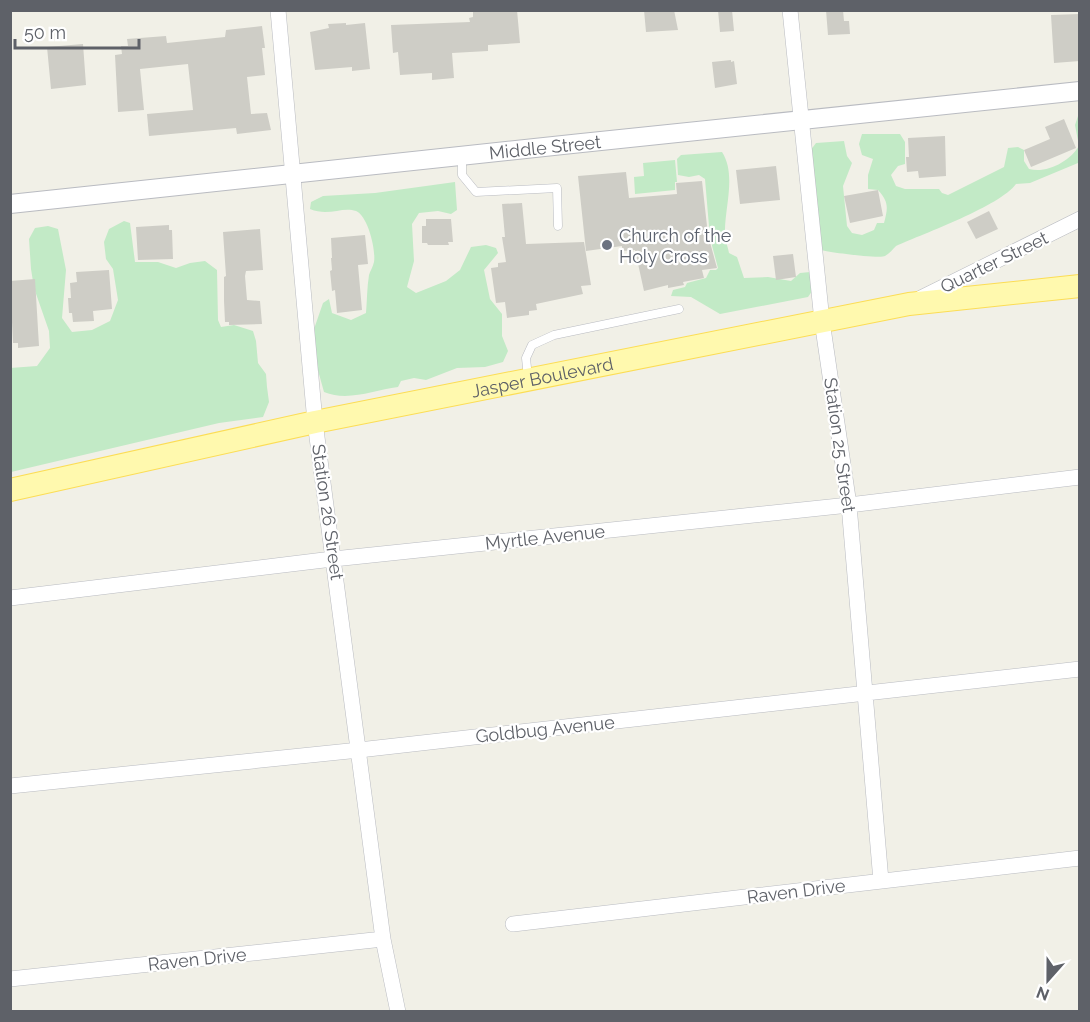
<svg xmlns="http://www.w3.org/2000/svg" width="1090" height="1022" viewBox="0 0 1090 1022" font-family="Raleway,sans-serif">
	<rect width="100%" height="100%" fill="#f1f0e7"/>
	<path fill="#c2eac6" d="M 1078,116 L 1079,116 L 1079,165 L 1078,163 L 1030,183 L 1016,184 C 1000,206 925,233 896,246 C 893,249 889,254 885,256 C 880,259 824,252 818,249 L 810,151 L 816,143 L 844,141 L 847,156 L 852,163 L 843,186 L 847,226 L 852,233 L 862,235 L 874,230 L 877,223 L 884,223 C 888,208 889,202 878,190 L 868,189 L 868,175 L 873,159 L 862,155 L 859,144 L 862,134 L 900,134 L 905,142 L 905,164 L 898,166 L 891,175 L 896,186 L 905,189 L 939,189 L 942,193 L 948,195 L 1004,167 L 1008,148 L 1018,147 L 1024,150 L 1024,161 L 1029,169 C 1047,174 1070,161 1079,146 L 1075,125 Z
		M 722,152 C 737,175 724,209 725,234 C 725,240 728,247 729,253 L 737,257 L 744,278 L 768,277 L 791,281 L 800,273 L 810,272 L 815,287 L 808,297 L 720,314 L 691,297 L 671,296 L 673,290 L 685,287 L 687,283 L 706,278 L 710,270 L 716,270 L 718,268 L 710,238 L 705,179 L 699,175 L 689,177 L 678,175 L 677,159 L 681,155 Z
		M 675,160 L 677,182 L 675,182 L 675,190 L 635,194 L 634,177 L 644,176 L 643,163 Z
		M 455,182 L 457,210 L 451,214 L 438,211 L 419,213 L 412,224 L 414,261 L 407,287 L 416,293 L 446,281 L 460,270 L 471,247 L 486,245 L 496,248 L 498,253 L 484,270 L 490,299 L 502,314 L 502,336 L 508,351 L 503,362 L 485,367 L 457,368 L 426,380 L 414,378 L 401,381 L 398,387 C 374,390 348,402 324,392 L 314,356 L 314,329 L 323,303 L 329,299 L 332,313 L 351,320 L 366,313 C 367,301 367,287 369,275 C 370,271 373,267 374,262 C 376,250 368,216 356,211 C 342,206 329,217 310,209 L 311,202 L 323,196 L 375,193 Z
		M 124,221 L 130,223 L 135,262 L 158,262 L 176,268 L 190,263 L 205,261 L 217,270 L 218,320 L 221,327 L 234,325 L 253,331 L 256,341 L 258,363 L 266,374 L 267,387 L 269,402 L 263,417 L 219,423 L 11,472 L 10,368 L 37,366 L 50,348 L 49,331 L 34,288 L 31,269 L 29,239 L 35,228 L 48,226 L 58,229 L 66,270 L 62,318 L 72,332 L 92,330 L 110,321 L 118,300 L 113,269 L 106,259 L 104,242 L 109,229 Z"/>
	<path fill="#cecdc6" d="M 473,10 L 517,10 L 520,43 L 488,45 L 488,51 L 452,53 L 454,78 L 432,80 L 432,73 L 400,75 L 398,52 L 393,53 L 391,25 L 470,22 L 469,18 L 473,17 Z
		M 644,10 L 674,10 L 678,30 L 646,32 Z
		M 718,10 L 732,10 L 734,31 L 720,32 Z
		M 826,10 L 843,10 L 844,21 L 849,21 L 850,34 L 828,35 Z
		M 1080,14 L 1080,61 L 1054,63 L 1051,15 Z
		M 346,23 L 346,25 L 365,23 L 370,69 L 352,71 L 352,67 L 315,70 L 310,32 L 329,28 L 328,24 Z
		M 262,26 L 265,48 L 262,48 L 265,75 L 247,77 L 251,114 L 267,113 L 271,130 L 237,134 L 236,128 L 149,136 L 147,114 L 193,110 L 188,64 L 140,69 L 144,110 L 118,112 L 115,55 L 122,54 L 121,46 L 128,46 L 127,39 L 166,36 L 167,43 L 225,37 L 226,30 Z
		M 83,44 L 86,85 L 51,89 L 47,47 Z
		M 731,60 L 731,62 L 734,61 L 737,84 L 715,88 L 712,62 Z
		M 1064,119 L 1076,148 L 1031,167 L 1024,150 L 1050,139 L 1045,127 Z
		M 945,136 L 946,176 L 919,178 L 918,171 L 907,172 L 906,157 L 909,157 L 908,138 Z
		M 776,166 L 780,200 L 740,204 L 736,170 Z
		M 626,172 L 629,198 L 677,194 L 676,183 L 702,181 L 708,235 L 717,268 L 702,270 L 704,278 L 683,282 L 684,285 L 668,288 L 668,285 L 644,291 L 635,250 L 622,251 L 622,246 L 586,251 L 578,176 Z
		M 878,190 L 883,216 L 850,223 L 844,196 Z
		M 522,203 L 526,244 L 584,242 L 591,285 L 581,286 L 583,294 L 536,304 L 537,310 L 529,311 L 529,315 L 507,318 L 505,302 L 496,303 L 491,268 L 498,267 L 498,263 L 506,262 L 502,237 L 505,237 L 502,204 Z
		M 989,211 L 998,229 L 976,239 L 967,222 Z
		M 426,219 L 451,219 L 453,242 L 448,242 L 449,245 L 428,245 L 427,243 L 422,243 L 422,226 L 426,226 Z
		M 169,225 L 169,230 L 172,230 L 173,259 L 138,260 L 136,227 Z
		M 260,229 L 263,270 L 246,271 L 245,276 L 247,300 L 260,301 L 262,324 L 229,325 L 229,322 L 225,322 L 224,301 L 224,277 L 226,276 L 223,232 Z
		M 365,235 L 368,264 L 358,265 L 362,310 L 337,313 L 335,290 L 332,291 L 330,271 L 332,270 L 331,258 L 332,258 L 331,238 Z
		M 793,254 L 796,277 L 776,280 L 773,256 Z
		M 109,270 L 112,309 L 93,311 L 94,321 L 73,322 L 72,313 L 69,313 L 68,298 L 71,298 L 70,283 L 77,282 L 76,272 Z
		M 35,279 L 39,346 L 18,348 L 18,343 L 13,343 L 10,281 Z"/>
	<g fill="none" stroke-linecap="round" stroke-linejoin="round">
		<g stroke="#b9bbc1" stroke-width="9">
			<path id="service" d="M 462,156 L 462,175 L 476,192 L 557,188 L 558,226
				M 528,378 L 526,358 L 532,345 L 554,335 L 679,309"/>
		</g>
		<g stroke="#b9bbc1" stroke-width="16">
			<path id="minor" d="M 278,10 L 315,422 L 383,939 L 398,1012
				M 790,10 L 822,321 L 849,505 L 881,881
				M 921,298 L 1080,219
				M 10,598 L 324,560 L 849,505 L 1080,477
				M 10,786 L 359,750 L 1080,669
				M 513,924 L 1080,858
				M 10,979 L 383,939"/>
		</g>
		<g stroke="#b9bbc1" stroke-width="20">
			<g id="tertiary">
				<path id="s1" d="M 10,204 C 367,163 723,130 1080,91"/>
			</g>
		</g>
		<g stroke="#fcdd55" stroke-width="24">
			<g id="primary">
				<path id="s2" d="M 10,490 L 315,422 L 909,304 L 1080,286"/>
			</g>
		</g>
		<use href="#service" stroke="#fff" stroke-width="8"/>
		<use href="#minor" stroke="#fff" stroke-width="15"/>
		<use href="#tertiary" stroke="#fff" stroke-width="18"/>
		<use href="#primary" stroke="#fff9ae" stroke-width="22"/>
	</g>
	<circle fill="#6b7280" stroke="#fff" stroke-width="2" cx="607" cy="245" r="6"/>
	<g text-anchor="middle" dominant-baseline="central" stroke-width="4.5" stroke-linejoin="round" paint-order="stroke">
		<g font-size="18" fill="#5e6168" stroke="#fff">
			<text stroke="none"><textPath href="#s1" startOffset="538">Middle Street</textPath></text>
			<text transform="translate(994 262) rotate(-26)">Quarter Street</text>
			<text stroke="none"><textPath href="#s2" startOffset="544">Jasper Boulevard</textPath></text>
			<text transform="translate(840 445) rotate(82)">Station 25 Street</text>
			<text transform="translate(328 512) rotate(82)">Station 26 Street</text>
			<text transform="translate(545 537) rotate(-6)">Myrtle Avenue</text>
			<text transform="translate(545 729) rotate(-6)">Goldbug Avenue</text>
			<text transform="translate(796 891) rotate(-7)">Raven Drive</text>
			<text transform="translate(197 959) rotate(-6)">Raven Drive</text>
		</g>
		<g font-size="18" fill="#5b616d" stroke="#fff" text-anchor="start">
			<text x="619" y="235">Church of the<tspan x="619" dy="21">Holy Cross</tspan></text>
		</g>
	</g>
	<rect width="1090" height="1022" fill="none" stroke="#5e6168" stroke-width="24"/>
	<g transform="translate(1048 980) rotate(201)" stroke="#ffffff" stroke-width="4.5" paint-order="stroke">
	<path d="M0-4.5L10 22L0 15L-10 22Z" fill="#5e6168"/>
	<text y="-9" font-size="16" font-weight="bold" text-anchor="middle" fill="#5e6168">N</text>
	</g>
	<path d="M15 39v9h124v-9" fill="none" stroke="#5e6168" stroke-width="3"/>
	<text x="24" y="39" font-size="18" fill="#5e6168" stroke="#ffffff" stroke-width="4.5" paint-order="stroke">50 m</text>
</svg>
